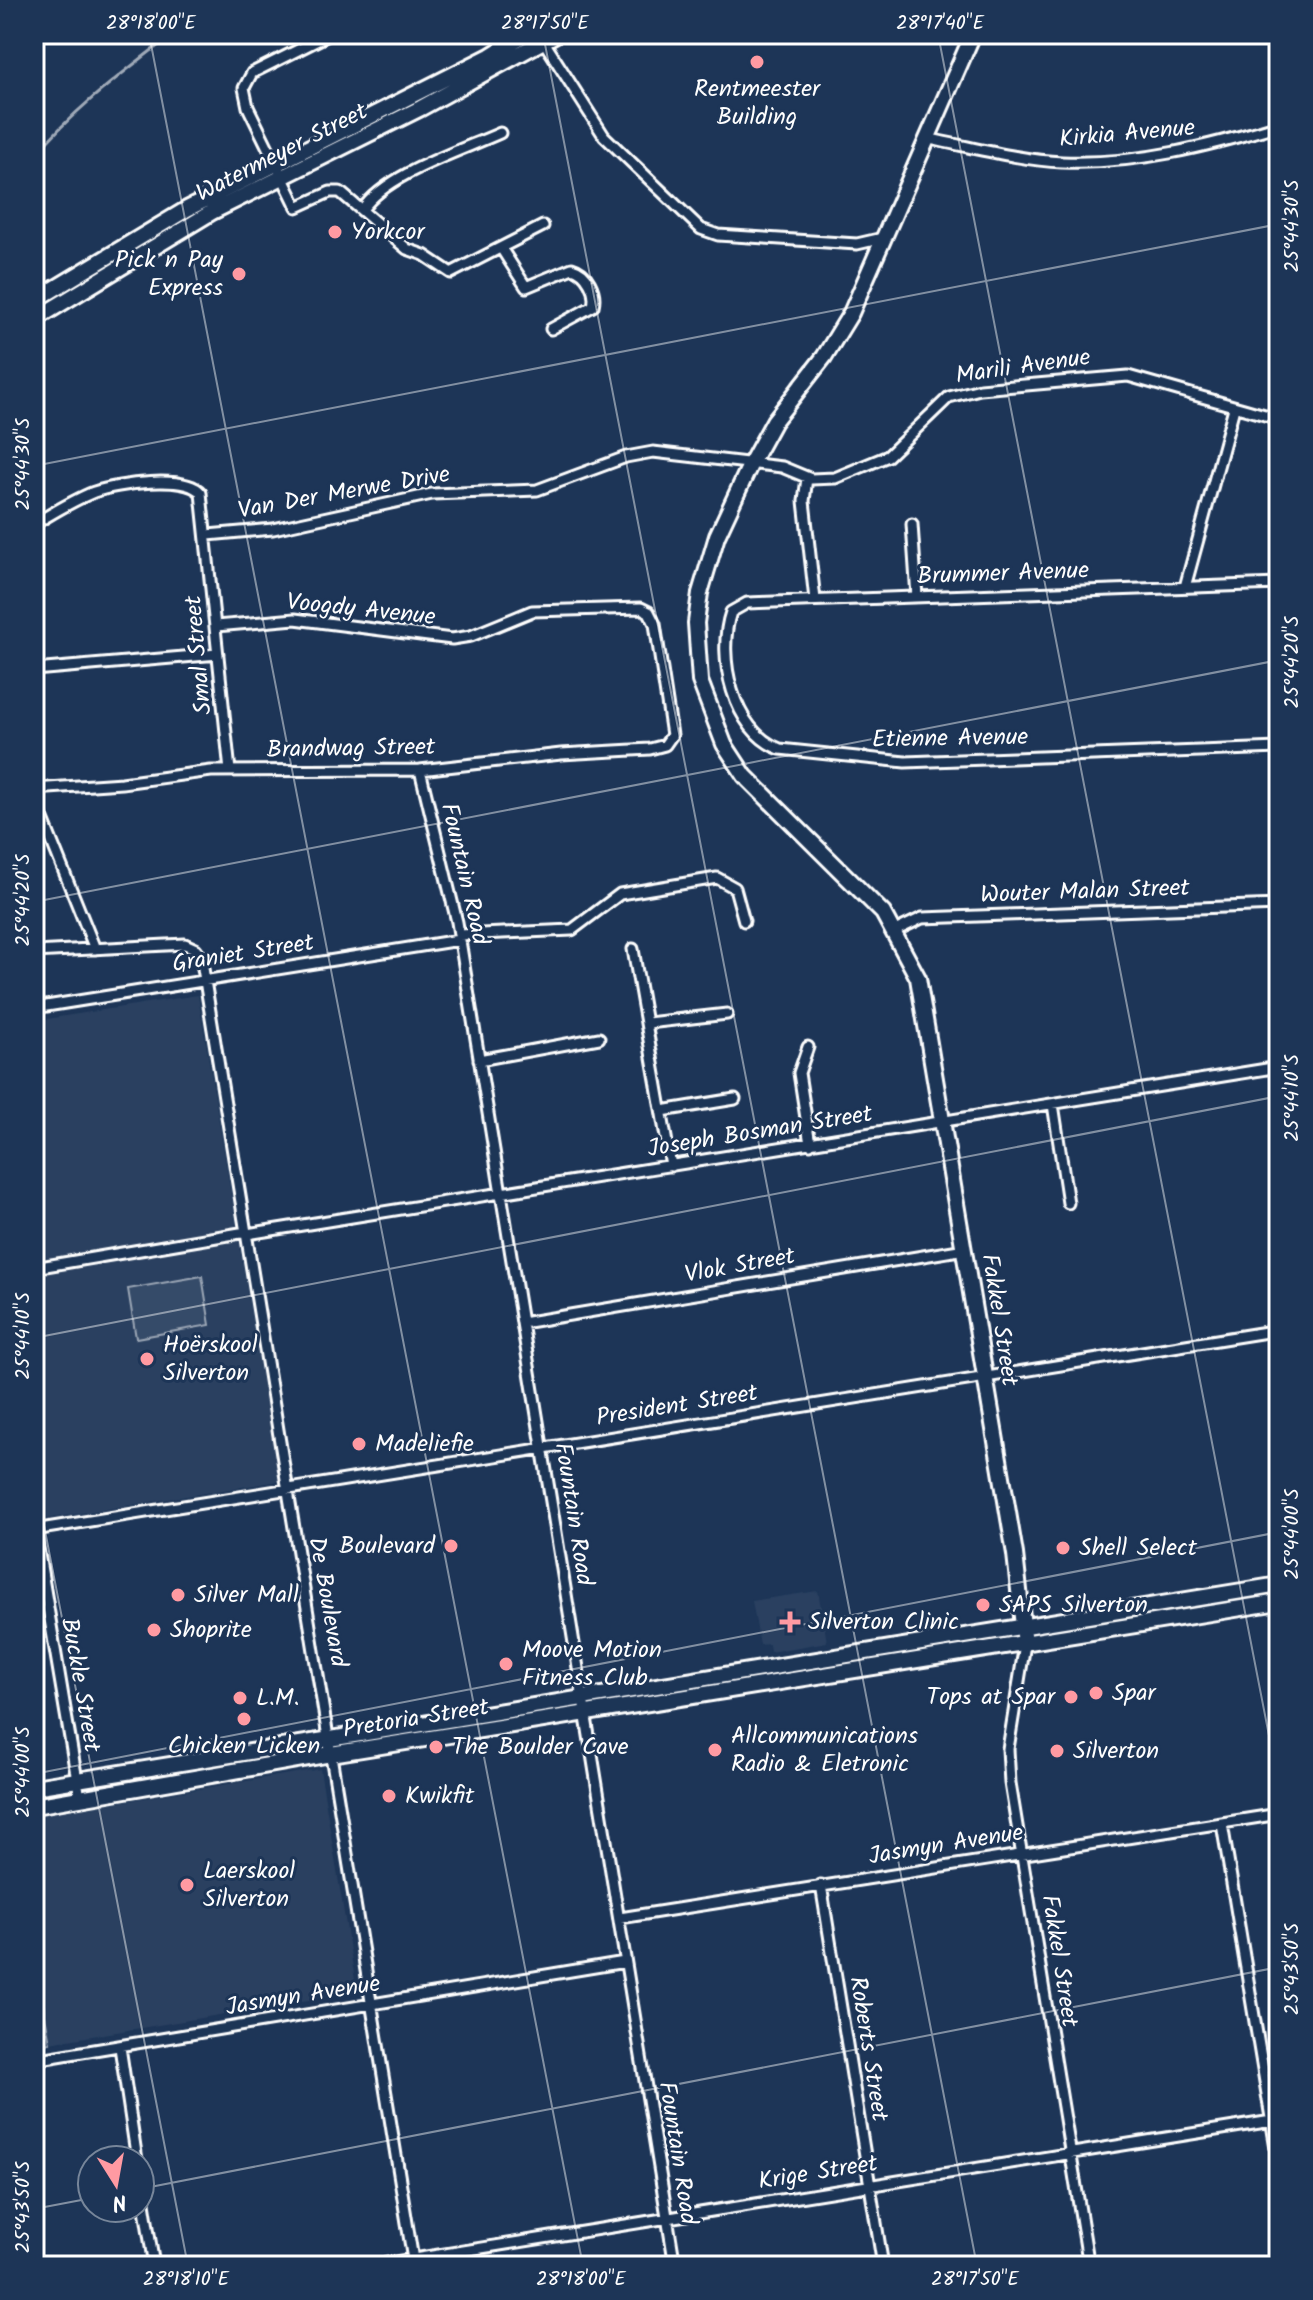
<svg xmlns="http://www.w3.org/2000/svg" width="1313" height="2300" viewBox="0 0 1313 2300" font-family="Kalam,sans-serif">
	<rect width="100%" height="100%" fill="#1d3557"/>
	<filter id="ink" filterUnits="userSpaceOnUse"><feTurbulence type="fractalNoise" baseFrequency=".0125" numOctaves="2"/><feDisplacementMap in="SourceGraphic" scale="16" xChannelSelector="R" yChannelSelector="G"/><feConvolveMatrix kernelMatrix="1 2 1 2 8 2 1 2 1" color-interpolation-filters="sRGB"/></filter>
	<g filter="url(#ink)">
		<path fill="#2a4161" d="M 198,995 L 279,1481 L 34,1521 L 34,1021 Z
			M 818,1591 L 827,1642 L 770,1652 L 769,1644 L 760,1645 L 752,1601 Z
			M 320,1769 L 357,1992 L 50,2043 L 34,1954 L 34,1816 Z"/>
		<path fill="#364b69" stroke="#9aa5b4" stroke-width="2" d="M 202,1276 L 210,1325 L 136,1338 L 128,1289 Z
			M 34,1954 L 50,2043 L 34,2046 Z"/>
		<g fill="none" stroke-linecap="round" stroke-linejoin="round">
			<path stroke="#a0aab8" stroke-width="3" d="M 34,157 C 73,109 125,71 173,34"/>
			<g stroke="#fff" stroke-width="15">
				<path id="street" d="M 330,34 L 252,73 L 244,88 L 248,107 L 297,207 L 330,192 L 340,192 L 407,249 L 424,255 L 451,273 L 543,226
					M 539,34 L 604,136 L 701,229 L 718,235 L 857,244 L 883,238
					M 929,139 C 972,147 1018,160 1062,162 C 1136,165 1210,146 1279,125
					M 362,210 C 386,174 460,151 500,133
					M 501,248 L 526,287 L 572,268 C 587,272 597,291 593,306 L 551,329
					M 807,478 L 804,501 L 815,600
					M 34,524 C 53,513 73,500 94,492 C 117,484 186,474 201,493 L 230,771
					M 912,524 L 917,597
					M 208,535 L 273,529 L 432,494 L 537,490 L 626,457 L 653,452 L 782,467 L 811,479 L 835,478 L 888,456 L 949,397 L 980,389 L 1128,376 L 1279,419
					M 1279,584 L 747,603 L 731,612 C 716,656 733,732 780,749 L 905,762 L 1279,748
					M 1185,587 L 1234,408
					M 34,670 L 218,654
					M 420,770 L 457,922 L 675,2266
					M 34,789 L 122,783 L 211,771 L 420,770 L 561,754 L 650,749 L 665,745 L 672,735 L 655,624 L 649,612 L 641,608 L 532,611 L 471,636 L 452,639 L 295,619 L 216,626
					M 34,797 L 95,949
					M 895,931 L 922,918 L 1279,905
					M 459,935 L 572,930 L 620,894 L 717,878 L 735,888 L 744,921
					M 633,949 L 671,1166
					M 34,952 L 185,944 L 196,949 L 201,956 L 414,2266
					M 34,1008 L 459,940
					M 648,1023 L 727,1014
					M 808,1047 L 799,1073 L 810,1144
					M 479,1060 L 599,1038
					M 1053,1104 L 1068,1203
					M 662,1111 L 735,1099
					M 247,1234 L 1279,1067
					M 34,1268 L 246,1232
					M 522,1323 L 965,1249
					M 34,1530 L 1279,1330
					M 35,1530 L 80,1798
					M 1025,1644 L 1008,1749 L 1010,1783 L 1089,2266
					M 1222,1824 L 1279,2166
					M 821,1885 L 883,2266
					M 620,1918 L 1279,1814
					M 120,2047 L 137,2160
					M 34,2060 L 625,1962
					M 140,2177 L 154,2266
					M 370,2266 L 1272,2121"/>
			</g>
			<g stroke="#fff" stroke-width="20">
				<path id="secondary" d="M 973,34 L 851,313 L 824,357 L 774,421 L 751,463 L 717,536 L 700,593 L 696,623 L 700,681 L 724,744 L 745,776 L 883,913 L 918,978 L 1015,1554 L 1025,1644
					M 34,301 L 187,209 L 490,56 L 525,34
					M 34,320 L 212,212 L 421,108 L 556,34
					M 34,1787 L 1279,1585
					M 34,1806 L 331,1754 L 1279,1602"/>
			</g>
			<use href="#street" stroke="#1d3557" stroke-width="9"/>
			<use href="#secondary" stroke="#1d3557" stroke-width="14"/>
		</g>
	</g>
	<path fill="none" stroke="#fff" stroke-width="2" stroke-opacity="0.45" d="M 149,34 L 583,2266M 543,34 L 977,2266M 938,34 L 1279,1787M 34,466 L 1279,224M 34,902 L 1279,660M 34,1338 L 1279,1096M 34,1474 L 188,2266M 34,1774 L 1279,1532M 140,2189 L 1279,1967M 34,2209 L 92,2198"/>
	<g fill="#ff9aa2" stroke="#1d3557" stroke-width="3">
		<circle cx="757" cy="62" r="8"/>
		<circle cx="335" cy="232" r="8"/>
		<circle cx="239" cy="274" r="8"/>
		<circle cx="147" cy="1359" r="8"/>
		<circle cx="359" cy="1444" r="8"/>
		<circle cx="451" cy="1546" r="8"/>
		<circle cx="1063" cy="1548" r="8"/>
		<circle cx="178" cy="1595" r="8"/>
		<circle cx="983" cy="1605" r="8"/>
		<path d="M786 1610h8v8h8v8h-8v8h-8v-8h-8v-8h8z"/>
		<circle cx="154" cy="1630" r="8"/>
		<circle cx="506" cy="1664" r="8"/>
		<circle cx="1096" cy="1693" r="8"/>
		<circle cx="1071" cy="1697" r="8"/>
		<circle cx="240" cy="1698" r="8"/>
		<circle cx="244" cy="1719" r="8"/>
		<circle cx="436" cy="1747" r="8"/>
		<circle cx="715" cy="1750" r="8"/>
		<circle cx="1057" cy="1751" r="8"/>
		<circle cx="389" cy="1796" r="8"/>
		<circle cx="187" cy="1885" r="8"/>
	</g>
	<g text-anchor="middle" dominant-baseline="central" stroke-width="6" stroke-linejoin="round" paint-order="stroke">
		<g font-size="24" fill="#fff" stroke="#1d3557" text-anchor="start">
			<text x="757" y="89" text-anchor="middle">Rentmeester<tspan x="757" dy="28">Building</tspan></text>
			<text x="351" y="232">Yorkcor</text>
			<text x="223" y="260" text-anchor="end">Pick n Pay<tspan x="223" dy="28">Express</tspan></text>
			<text x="163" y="1345">Hoërskool<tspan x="163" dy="28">Silverton</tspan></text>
			<text x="375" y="1444">Madeliefie</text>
			<text x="435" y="1546" text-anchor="end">Boulevard</text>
			<text x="1079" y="1548">Shell Select</text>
			<text x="194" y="1595">Silver Mall</text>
			<text x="999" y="1605">SAPS Silverton</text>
			<text x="808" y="1622">Silverton Clinic</text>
			<text x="170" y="1630">Shoprite</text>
			<text x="522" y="1650">Moove Motion<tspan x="522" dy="28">Fitness Club</tspan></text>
			<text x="1112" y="1693">Spar</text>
			<text x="1055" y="1697" text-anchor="end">Tops at Spar</text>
			<text x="256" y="1698">L.M.</text>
			<text x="731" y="1736">Allcommunications<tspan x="731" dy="28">Radio &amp; Eletronic</tspan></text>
			<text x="244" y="1746" text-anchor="middle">Chicken Licken</text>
			<text x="452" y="1747">The Boulder Cave</text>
			<text x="1073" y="1751">Silverton</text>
			<text x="405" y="1796">Kwikfit</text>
			<text x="203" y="1871">Laerskool<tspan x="203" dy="28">Silverton</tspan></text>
		</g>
		<g font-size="24" fill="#fff" stroke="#1d3557">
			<text transform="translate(1127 134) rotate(-5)">Kirkia Avenue</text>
			<text transform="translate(282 153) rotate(-27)">Watermeyer Street</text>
			<text transform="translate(1023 367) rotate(-8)">Marili Avenue</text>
			<text transform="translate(344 493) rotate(-10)">Van Der Merwe Drive</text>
			<text transform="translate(1003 574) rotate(-2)">Brummer Avenue</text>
			<text transform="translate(361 610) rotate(6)">Voogdy Avenue</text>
			<text transform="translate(199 655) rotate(-95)">Smal Street</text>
			<text transform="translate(950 739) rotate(-1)">Etienne Avenue</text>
			<text transform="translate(351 749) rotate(-1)">Brandwag Street</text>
			<text transform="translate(464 874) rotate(77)">Fountain Road</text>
			<text transform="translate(1085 892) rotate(-2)">Wouter Malan Street</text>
			<text transform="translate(243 954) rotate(-9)">Graniet Street</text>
			<text transform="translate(760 1132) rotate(-9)">Joseph Bosman Street</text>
			<text transform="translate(740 1266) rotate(-10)">Vlok Street</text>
			<text transform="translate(999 1320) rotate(81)">Fakkel Street</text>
			<text transform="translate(677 1406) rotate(-9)">President Street</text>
			<text transform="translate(573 1514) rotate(81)">Fountain Road</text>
			<text transform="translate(327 1602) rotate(80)">De Boulevard</text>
			<text transform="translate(80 1685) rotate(80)">Buckle Street</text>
			<text transform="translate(416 1719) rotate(-9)">Pretoria Street</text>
			<text transform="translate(946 1845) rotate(-9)">Jasmyn Avenue</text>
			<text transform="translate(1059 1961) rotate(81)">Fakkel Street</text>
			<text transform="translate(303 1996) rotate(-9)">Jasmyn Avenue</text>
			<text transform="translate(868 2049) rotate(81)">Roberts Street</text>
			<text transform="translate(677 2153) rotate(81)">Fountain Road</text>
			<text transform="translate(818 2173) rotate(-9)">Krige Street</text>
		</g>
	</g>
	<rect width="1313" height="2300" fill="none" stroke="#1d3557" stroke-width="88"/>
	<g transform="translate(116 2184) rotate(169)"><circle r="38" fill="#1d3557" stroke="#77869a" stroke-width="2"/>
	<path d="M0-6L14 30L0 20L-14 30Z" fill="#ff9aa2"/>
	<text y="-12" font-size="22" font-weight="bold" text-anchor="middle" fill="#ffffff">N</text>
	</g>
	<rect x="44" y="44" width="1225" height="2212" fill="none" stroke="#fff" stroke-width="3"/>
	<g font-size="20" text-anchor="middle" fill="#fff">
		<text x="151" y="29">28°18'00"E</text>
		<text x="545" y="29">28°17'50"E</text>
		<text x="940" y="29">28°17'40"E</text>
		<text transform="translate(1291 226) rotate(-90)" y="7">25°44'30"S</text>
		<text transform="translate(22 464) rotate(-90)" y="7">25°44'30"S</text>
		<text transform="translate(1291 662) rotate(-90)" y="7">25°44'20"S</text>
		<text transform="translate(22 900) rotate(-90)" y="7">25°44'20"S</text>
		<text transform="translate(1291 1098) rotate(-90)" y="7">25°44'10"S</text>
		<text transform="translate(22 1336) rotate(-90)" y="7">25°44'10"S</text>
		<text transform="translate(1291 1534) rotate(-90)" y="7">25°44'00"S</text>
		<text transform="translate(22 1772) rotate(-90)" y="7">25°44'00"S</text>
		<text transform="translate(1291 1969) rotate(-90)" y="7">25°43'50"S</text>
		<text transform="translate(22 2207) rotate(-90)" y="7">25°43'50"S</text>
		<text x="186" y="2285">28°18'10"E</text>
		<text x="581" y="2285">28°18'00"E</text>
		<text x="975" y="2285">28°17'50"E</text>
	</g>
</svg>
